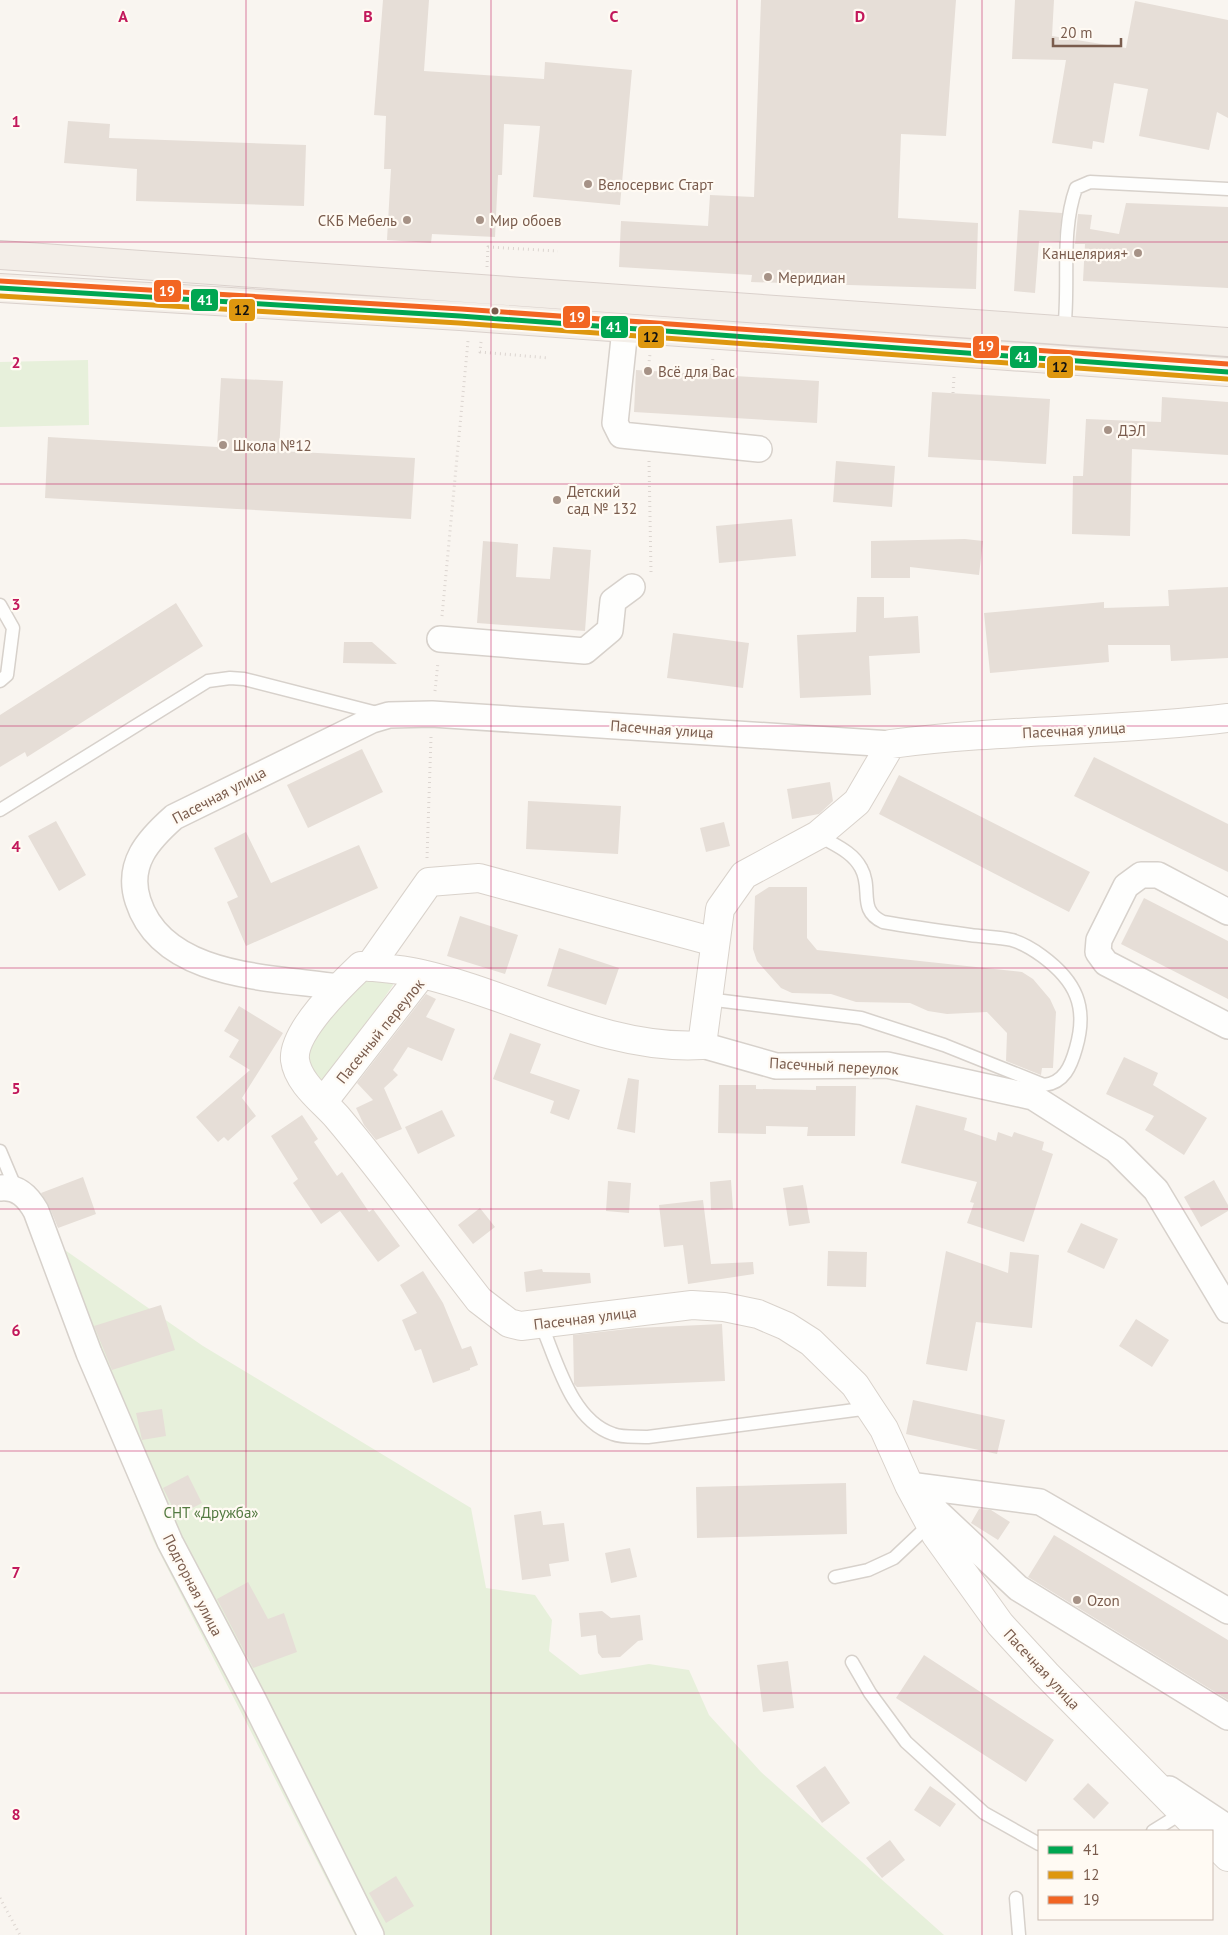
<svg xmlns="http://www.w3.org/2000/svg" width="1228" height="1935" viewBox="0 0 1228 1935" font-family="'PT Sans',sans-serif">
	<rect width="100%" height="100%" fill="#f9f5f0"/>
	<path fill="#e7f0db" d="M 88,360 L 89,425 L 0,427 L 0,362 Z
		M 367,979 L 394,981 L 393,985 L 326,1083 L 315,1080 L 306,1055 L 309,1045 L 352,988 Z
		M 26,1223 L 203,1346 L 471,1508 L 486,1588 L 535,1595 L 552,1620 L 549,1651 L 580,1675 L 649,1664 L 689,1670 L 709,1715 L 761,1772 L 944,1935 L 355,1935 L 153,1540 Z"/>
	<path fill="#e6ded7" d="M 383,0 L 429,0 L 424,71 L 544,79 L 545,62 L 632,70 L 620,205 L 533,197 L 540,126 L 504,124 L 502,175 L 498,175 L 495,237 L 432,234 L 431,243 L 387,240 L 391,169 L 384,169 L 386,116 L 374,115 Z
		M 761,0 L 956,0 L 946,136 L 901,134 L 898,218 L 978,223 L 976,289 L 751,282 L 752,275 L 619,267 L 621,221 L 708,226 L 710,195 L 754,197 Z
		M 1015,0 L 1054,0 L 1052,36 L 1126,48 L 1135,1 L 1228,20 L 1228,118 L 1217,112 L 1209,150 L 1139,136 L 1148,89 L 1114,83 L 1104,143 L 1093,141 L 1092,149 L 1052,143 L 1066,60 L 1012,59 Z
		M 68,121 L 110,124 L 109,138 L 306,145 L 304,206 L 136,201 L 137,169 L 64,163 Z
		M 1126,203 L 1228,207 L 1228,288 L 1083,281 L 1085,244 L 1075,244 L 1078,214 L 1092,215 L 1090,229 L 1119,234 Z
		M 1019,210 L 1062,213 L 1059,242 L 1039,241 L 1035,293 L 1014,291 Z
		M 636,370 L 819,381 L 817,423 L 634,412 Z
		M 221,378 L 283,381 L 279,451 L 415,458 L 411,519 L 45,498 L 48,437 L 217,447 Z
		M 932,392 L 1050,399 L 1046,464 L 928,457 Z
		M 1162,397 L 1228,402 L 1228,455 L 1132,449 L 1130,536 L 1072,534 L 1073,476 L 1083,476 L 1086,419 L 1161,422 Z
		M 836,461 L 895,466 L 892,507 L 833,502 Z
		M 792,519 L 796,556 L 719,563 L 716,526 Z
		M 965,539 L 983,541 L 979,575 L 910,567 L 910,578 L 871,578 L 871,541 Z
		M 483,541 L 518,544 L 516,577 L 550,579 L 553,547 L 591,550 L 585,631 L 477,623 Z
		M 1228,587 L 1228,658 L 1171,661 L 1170,645 L 1108,645 L 1109,662 L 990,673 L 984,613 L 1104,602 L 1104,608 L 1169,606 L 1168,590 Z
		M 857,597 L 884,597 L 884,618 L 918,616 L 920,653 L 869,656 L 871,695 L 800,698 L 797,635 L 856,632 Z
		M 176,603 L 203,646 L 27,757 L 25,752 L 0,767 L 0,715 Z
		M 673,633 L 749,643 L 743,688 L 667,678 Z
		M 344,642 L 372,642 L 397,664 L 343,663 Z
		M 362,749 L 383,792 L 308,828 L 287,785 Z
		M 1094,757 L 1228,824 L 1228,872 L 1074,796 Z
		M 899,775 L 1090,872 L 1069,912 L 879,814 Z
		M 830,782 L 833,801 L 819,814 L 792,819 L 787,789 Z
		M 528,801 L 621,806 L 618,854 L 526,849 Z
		M 56,821 L 86,875 L 59,891 L 28,836 Z
		M 724,822 L 730,846 L 706,852 L 700,828 Z
		M 246,832 L 271,883 L 359,845 L 378,888 L 246,946 L 227,902 L 238,897 L 214,848 Z
		M 769,887 L 807,887 L 807,938 L 817,950 L 1022,972 L 1033,979 L 1050,999 L 1056,1012 L 1053,1068 L 1042,1068 L 1041,1075 L 1006,1061 L 1007,1033 L 987,1012 L 947,1014 L 928,1011 L 910,1003 L 856,1002 L 831,994 L 792,993 L 781,988 L 757,961 L 753,949 L 755,896 Z
		M 1144,898 L 1228,941 L 1228,999 L 1121,944 Z
		M 460,916 L 518,935 L 505,974 L 447,956 Z
		M 559,948 L 619,968 L 606,1005 L 547,986 Z
		M 426,994 L 436,999 L 426,1017 L 455,1029 L 442,1061 L 408,1047 L 393,1070 L 398,1075 L 384,1088 L 402,1129 L 376,1140 L 364,1125 L 356,1108 L 373,1100 L 357,1083 Z
		M 239,1006 L 283,1033 L 242,1098 L 256,1116 L 228,1141 L 224,1137 L 218,1142 L 196,1117 L 250,1070 L 229,1057 L 239,1040 L 224,1031 Z
		M 510,1033 L 541,1044 L 530,1073 L 580,1090 L 569,1120 L 550,1113 L 554,1101 L 493,1079 Z
		M 1124,1057 L 1158,1073 L 1153,1085 L 1207,1118 L 1184,1155 L 1145,1130 L 1154,1116 L 1106,1094 Z
		M 628,1078 L 639,1080 L 635,1133 L 617,1129 Z
		M 719,1085 L 756,1085 L 756,1089 L 816,1090 L 816,1086 L 856,1086 L 855,1136 L 807,1136 L 808,1127 L 766,1126 L 766,1134 L 718,1133 Z
		M 916,1105 L 967,1118 L 964,1130 L 996,1141 L 998,1132 L 1012,1137 L 1014,1132 L 1044,1142 L 1042,1150 L 1053,1154 L 1024,1242 L 967,1223 L 974,1203 L 970,1202 L 977,1182 L 901,1163 Z
		M 442,1110 L 455,1136 L 418,1154 L 405,1127 Z
		M 302,1115 L 318,1139 L 314,1142 L 337,1176 L 342,1172 L 369,1212 L 373,1209 L 400,1246 L 378,1262 L 340,1211 L 321,1224 L 293,1183 L 298,1179 L 271,1136 Z
		M 83,1177 L 96,1214 L 58,1228 L 49,1206 L 41,1193 Z
		M 731,1180 L 733,1209 L 711,1210 L 710,1182 Z
		M 1214,1180 L 1228,1205 L 1228,1211 L 1201,1227 L 1184,1197 Z
		M 608,1181 L 631,1183 L 629,1213 L 606,1211 Z
		M 803,1185 L 810,1223 L 789,1226 L 783,1188 Z
		M 703,1200 L 711,1264 L 753,1262 L 754,1274 L 688,1284 L 683,1245 L 664,1247 L 659,1205 Z
		M 480,1208 L 495,1227 L 473,1244 L 458,1225 Z
		M 1081,1223 L 1118,1239 L 1104,1269 L 1067,1252 Z
		M 828,1251 L 867,1252 L 866,1287 L 827,1286 Z
		M 946,1251 L 1008,1273 L 1010,1252 L 1039,1255 L 1032,1328 L 976,1322 L 967,1371 L 926,1364 Z
		M 542,1269 L 543,1272 L 590,1273 L 591,1283 L 526,1292 L 524,1272 Z
		M 423,1271 L 443,1303 L 462,1349 L 471,1346 L 478,1365 L 470,1368 L 470,1370 L 433,1383 L 421,1349 L 415,1351 L 402,1320 L 417,1313 L 400,1285 Z
		M 161,1305 L 175,1350 L 112,1370 L 94,1326 Z
		M 1136,1319 L 1169,1340 L 1152,1367 L 1119,1346 Z
		M 722,1324 L 725,1381 L 577,1387 L 574,1384 L 573,1335 L 636,1328 Z
		M 913,1400 L 1005,1420 L 997,1454 L 906,1434 Z
		M 162,1409 L 166,1436 L 142,1440 L 136,1413 Z
		M 188,1475 L 202,1503 L 177,1516 L 163,1488 Z
		M 846,1483 L 847,1534 L 697,1538 L 696,1487 Z
		M 979,1509 L 991,1510 L 1010,1522 L 998,1540 L 971,1523 Z
		M 541,1511 L 543,1525 L 564,1523 L 569,1561 L 549,1564 L 551,1576 L 522,1580 L 514,1515 Z
		M 1054,1535 L 1228,1640 L 1228,1700 L 1028,1577 Z
		M 630,1548 L 637,1577 L 611,1583 L 605,1553 Z
		M 248,1582 L 268,1619 L 284,1613 L 297,1652 L 253,1668 L 217,1599 Z
		M 602,1611 L 611,1618 L 640,1615 L 643,1640 L 638,1641 L 620,1657 L 602,1658 L 598,1653 L 596,1635 L 581,1637 L 579,1613 Z
		M 924,1655 L 1054,1740 L 1026,1782 L 896,1698 Z
		M 788,1661 L 794,1708 L 763,1712 L 757,1665 Z
		M 825,1766 L 850,1803 L 822,1823 L 796,1786 Z
		M 1088,1783 L 1109,1803 L 1094,1819 L 1073,1799 Z
		M 930,1786 L 956,1804 L 940,1827 L 914,1810 Z
		M 890,1840 L 905,1860 L 882,1878 L 866,1858 Z
		M 396,1876 L 414,1906 L 386,1923 L 369,1893 Z"/>
	<g fill="none" stroke-linecap="round" stroke-linejoin="round">
		<g stroke="#d7d1cb" stroke-width="15">
			<path id="lane" d="M 1064,331 C 1070,284 1060,233 1076,188 L 1090,182 L 1228,189
				M 0,605 L 13,628 L 7,675 L 0,681
				M 0,810 L 208,681 L 230,678 L 244,679 L 381,714
				M 707,999 L 861,1018 L 944,1045 L 1044,1085 C 1064,1083 1071,1066 1076,1048 C 1088,1007 1076,981 1042,956 C 1034,950 1022,943 1012,940 C 999,937 984,937 970,935 C 941,931 912,927 883,922 C 857,910 873,889 861,868 C 852,851 834,845 818,835
				M 0,1151 L 16,1189
				M 541,1324 C 557,1361 571,1420 613,1434 C 623,1438 637,1436 648,1437 L 870,1408
				M 835,1577 L 868,1570 L 894,1558 L 930,1524
				M 852,1662 L 870,1693 L 906,1742 L 984,1813 L 1039,1844
				M 1153,1831 L 1182,1813
				M 1016,1898 L 1019,1935"/>
		</g>
		<g stroke="#d7d1cb" stroke-width="28">
			<path id="street" d="M 625,329 L 615,423 L 621,435 L 759,449
				M 440,639 L 585,651 L 610,630 L 613,601 L 632,587
				M 1228,912 L 1158,875 L 1141,875 L 1126,886 L 1099,940 L 1098,952 L 1106,963 L 1228,1026
				M 339,987 C 272,977 163,979 138,901 C 126,864 148,840 174,817 L 372,720 L 389,715 L 432,714 L 891,744
				M 702,1045 L 776,1066 L 887,1065 L 1033,1097 L 1116,1150 L 1156,1190 L 1228,1310
				M 0,1188 C 18,1186 28,1197 36,1211 L 89,1353 L 170,1542 L 254,1701 L 371,1935
				M 909,1485 L 1040,1502 L 1228,1611
				M 916,1492 L 1018,1588 L 1228,1717
				M 1169,1789 L 1228,1828"/>
		</g>
		<g stroke="#d9d2cb" stroke-width="30">
			<path id="secondary" d="M 369,967 L 429,882 L 479,878 L 715,942
				M 323,1102 L 422,974
				M 1201,1831 L 1046,1674 L 1000,1624 L 936,1535 L 909,1485 L 884,1429 L 870,1408 L 855,1385 L 811,1342 L 786,1326 L 758,1314 L 724,1307 L 692,1305 L 521,1326 L 509,1323 L 479,1300 C 432,1240 387,1176 337,1117 C 323,1101 298,1083 295,1060 C 292,1032 342,984 361,966 C 381,968 402,969 422,974 C 514,995 606,1051 702,1045 L 720,909 L 744,875 L 818,835 L 857,802 L 891,744 C 1003,729 1116,732 1228,718
				M 1212,1841 L 1228,1857"/>
		</g>
		<g stroke="#dad1cc" stroke-width="30">
			<path id="primary" d="M 0,255 L 1228,342
				M 0,288 L 460,316 L 1228,372"/>
		</g>
		<path stroke="#dcd5d0" stroke-width="3" stroke-dasharray="1 4" stroke-linecap="butt" d="M 487,267 L 488,247 L 558,251
			M 481,342 L 480,352 L 549,358
			M 648,371 L 650,354
			M 711,375 L 713,358
			M 953,393 L 954,377
			M 649,461 L 651,572
			M 442,616 L 468,341
			M 435,691 L 438,662
			M 427,858 L 431,737
			M 0,1898 L 20,1935"/>
		<use href="#lane" stroke="#fefefd" stroke-width="12"/>
		<use href="#street" stroke="#fefefd" stroke-width="25"/>
		<use href="#secondary" stroke="#fefefd" stroke-width="28"/>
		<use href="#primary" stroke="#f3eee8" stroke-width="28"/>
		<g stroke="#fffaf3" stroke-width="9">
			<path id="bus-1" d="M 0,288 L 460,316 L 1228,372"/>
		</g>
		<g stroke="#fffaf3" stroke-width="9">
			<path id="bus-2" d="M 0,296 L 459,323 L 1227,379"/>
		</g>
		<g stroke="#fffaf3" stroke-width="9">
			<path id="bus-3" d="M 0,281 L 461,309 L 1228,364"/>
		</g>
		<use href="#bus-1" stroke="#00a651" stroke-width="5"/>
		<use href="#bus-2" stroke="#de970f" stroke-width="5"/>
		<use href="#bus-3" stroke="#f26522" stroke-width="5"/>
	</g>
	<path fill="none" stroke="#c2185b" stroke-width="1" stroke-opacity="0.55" d="M 246,0 L 246,1935M 491,0 L 491,1935M 737,0 L 737,1935M 982,0 L 982,1935M 0,242 L 1228,242M 0,484 L 1228,484M 0,726 L 1228,726M 0,968 L 1228,968M 0,1209 L 1228,1209M 0,1451 L 1228,1451M 0,1693 L 1228,1693"/>
	<g fill="#a69286" stroke="#fffaf3" stroke-width="2">
		<circle cx="588" cy="184" r="5"/>
		<circle cx="407" cy="220" r="5"/>
		<circle cx="480" cy="220" r="5"/>
		<circle cx="1138" cy="253" r="5"/>
		<circle cx="768" cy="277" r="5"/>
		<circle cx="648" cy="371" r="5"/>
		<circle cx="1108" cy="430" r="5"/>
		<circle cx="223" cy="445" r="5"/>
		<circle cx="557" cy="500" r="5"/>
		<circle cx="1077" cy="1600" r="5"/>
	</g>
	<circle fill="#7a5c4d" stroke="#fffaf3" stroke-width="2" cx="495" cy="311" r="4.5"/>
	<g text-anchor="middle" dominant-baseline="central" stroke-width="4.5" stroke-linejoin="round" paint-order="stroke">
		<g font-size="15" fill="#7a5c4d" stroke="#fffaf3" text-anchor="start">
			<text x="598" y="184">Велосервис Старт</text>
			<text x="397" y="220" text-anchor="end">СКБ Мебель</text>
			<text x="490" y="220">Мир обоев</text>
			<text x="1128" y="253" text-anchor="end">Канцелярия+</text>
			<text x="778" y="277">Меридиан</text>
			<text x="658" y="371">Всё для Вас</text>
			<text x="1118" y="430">ДЭЛ</text>
			<text x="233" y="445">Школа №12</text>
			<text x="567" y="491">Детский<tspan x="567" dy="17">сад № 132</tspan></text>
			<text x="1087" y="1600">Ozon</text>
		</g>
		<g font-size="15" fill="#7a5c4d" stroke="#fffaf3">
			<text transform="translate(662 729) rotate(4)">Пасечная улица</text>
			<text transform="translate(1074 730) rotate(-3)">Пасечная улица</text>
			<text transform="translate(219 795) rotate(-28)">Пасечная улица</text>
			<text transform="translate(380 1031) rotate(-51)">Пасечный переулок</text>
			<text transform="translate(834 1066) rotate(3)">Пасечный переулок</text>
			<text transform="translate(585 1318) rotate(-7)">Пасечная улица</text>
			<text transform="translate(193 1585) rotate(63)">Подгорная улица</text>
			<text transform="translate(1042 1669) rotate(47)">Пасечная улица</text>
		</g>
		<g font-size="15" fill="#537a41" stroke="#fffaf3">
			<text x="211" y="1512">СНТ «Дружба»</text>
		</g>
	</g>
	<g font-size="16" text-anchor="middle" font-weight="bold" fill="#c2185b" stroke="#fffaf3" stroke-width="4.5" stroke-linejoin="round" paint-order="stroke">
		<text x="123" y="22">A</text>
		<text x="368" y="22">B</text>
		<text x="614" y="22">C</text>
		<text x="860" y="22">D</text>
		<text x="16" y="127">1</text>
		<text x="16" y="368">2</text>
		<text x="16" y="610">3</text>
		<text x="16" y="852">4</text>
		<text x="16" y="1094">5</text>
		<text x="16" y="1336">6</text>
		<text x="16" y="1578">7</text>
		<text x="16" y="1820">8</text>
	</g>
	<g stroke="#fffaf3" stroke-width="2">
		<rect x="153" y="279" width="29" height="24" rx="5" fill="#f26522"/>
		<rect x="190" y="288" width="29" height="24" rx="5" fill="#00a651"/>
		<rect x="228" y="298" width="28" height="24" rx="5" fill="#de970f"/>
		<rect x="562" y="305" width="29" height="24" rx="5" fill="#f26522"/>
		<rect x="600" y="315" width="29" height="24" rx="5" fill="#00a651"/>
		<rect x="637" y="325" width="28" height="24" rx="5" fill="#de970f"/>
		<rect x="972" y="335" width="28" height="24" rx="5" fill="#f26522"/>
		<rect x="1009" y="345" width="29" height="24" rx="5" fill="#00a651"/>
		<rect x="1046" y="355" width="28" height="24" rx="5" fill="#de970f"/>
	</g>
	<g font-size="14" text-anchor="middle" font-weight="bold" fill="#fff">
		<text x="167" y="296">19</text>
		<text x="205" y="305">41</text>
		<text x="577" y="322">19</text>
		<text x="614" y="332">41</text>
		<text x="986" y="351">19</text>
		<text x="1023" y="362">41</text>
	</g>
	<g font-size="14" text-anchor="middle" font-weight="bold" fill="#111">
		<text x="242" y="315">12</text>
		<text x="651" y="342">12</text>
		<text x="1060" y="372">12</text>
	</g>
	<rect x="1038" y="1830" width="175" height="90" fill="#fffaf3" stroke="#cabbb1"/>
	<rect x="1048" y="1846" width="25" height="8" fill="#00a651" stroke="#cabbb1"/>
	<text x="1083" y="1855" font-size="15" fill="#7a5c4d">41</text>
	<rect x="1048" y="1871" width="25" height="8" fill="#de970f" stroke="#cabbb1"/>
	<text x="1083" y="1880" font-size="15" fill="#7a5c4d">12</text>
	<rect x="1048" y="1896" width="25" height="8" fill="#f26522" stroke="#cabbb1"/>
	<text x="1083" y="1905" font-size="15" fill="#7a5c4d">19</text>
	<path d="M1053 38v8h68v-8" fill="none" stroke="#7a5c4d" stroke-width="2.5"/>
	<text x="1060" y="38" font-size="15" fill="#7a5c4d" stroke="#fffaf3" stroke-width="4" paint-order="stroke">20 m</text>
</svg>
